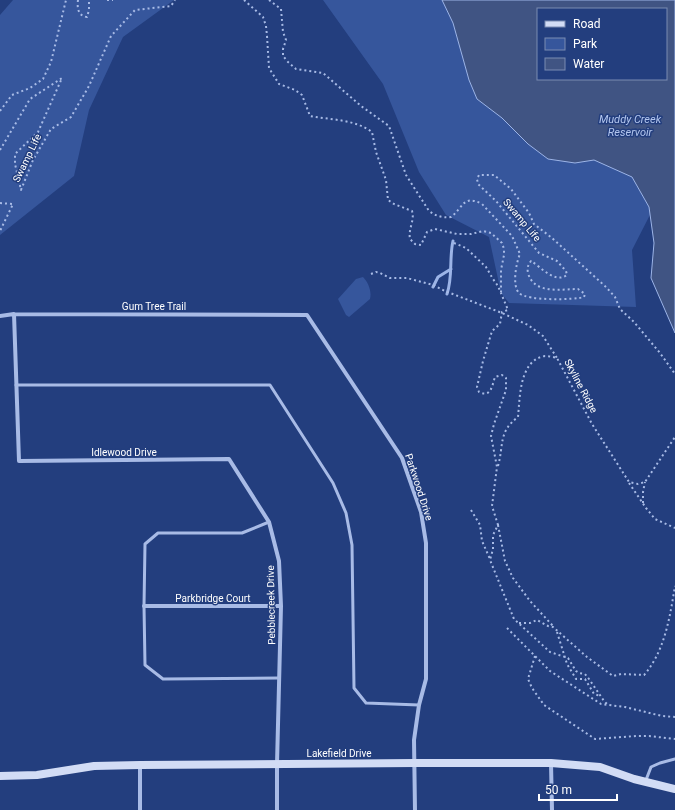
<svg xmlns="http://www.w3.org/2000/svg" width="675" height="810" viewBox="0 0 675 810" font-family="Roboto,sans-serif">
	<rect width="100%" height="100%" fill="#233e7e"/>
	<path fill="#36569c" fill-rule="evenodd" d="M 13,0 L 174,0 L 123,37 L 89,110 L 74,176 L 0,235 L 0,15 Z
		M 323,0 L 675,0 L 675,166 L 632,250 L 636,307 L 509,303 L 501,293 L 489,237 L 446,215 L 419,172 L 383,84 ZM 538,9 L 666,9 L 666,79 L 538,79 Z
		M 363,277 C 368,282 372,291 370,299 L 349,317 L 346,315 L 338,299 L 356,279 Z"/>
	<path fill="#405483" stroke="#9cb4e7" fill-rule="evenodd" d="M 442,0 L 675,0 L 675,333 L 651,278 L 654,243 L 649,207 L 632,177 L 594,160 L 575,163 L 548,159 L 528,144 L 502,118 L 477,99 L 469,80 L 453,23 ZM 538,9 L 666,9 L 666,79 L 538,79 Z"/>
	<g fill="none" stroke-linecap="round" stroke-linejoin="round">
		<path stroke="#9cb4e7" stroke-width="3" d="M 433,287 L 438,277 L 451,269
			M 447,294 C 453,277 449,258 453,241"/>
		<path stroke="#a8bbe6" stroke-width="2" stroke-dasharray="2 3" stroke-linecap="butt" d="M 78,0 C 77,8 78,16 87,17 L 89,10 L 89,0
			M 107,0 L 113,0
			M 244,0 L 263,17 L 266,26 L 267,36 L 269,68 L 279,84 L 295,90 L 302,95 L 310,116 C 331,120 354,119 372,132 L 376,152 L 386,180 L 388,200 L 394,204 L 412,211 C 415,220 408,229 410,239 L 415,244 L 421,245 L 427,232 L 435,229 L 457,234 L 471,234 L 483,231 L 491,233 L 502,243 L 504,249 L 504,255 L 501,270 L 501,292
			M 269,0 L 281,9 L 283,32 L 286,40 L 283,49 L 283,56 L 288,62 L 296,69 L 323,73 L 361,106 L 389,126 L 406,175 L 429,211 C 436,216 442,218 451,217 C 463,208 463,194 482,204 L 512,236 L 520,254 C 516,263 512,286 519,293 C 527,301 574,300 584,297 L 585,294 L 578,289 C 562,289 534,295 528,273 C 527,268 528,265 531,261 C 541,267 555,284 567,275 L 566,271 L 557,261 L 539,253 L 496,201 L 478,184 L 477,179 L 479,175 L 494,175 L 511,189 L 529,213 L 534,224 L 552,238 L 606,287 L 615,297 L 620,309 L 634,322 L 660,353 L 675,374
			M 0,111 L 12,95 L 30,88 L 43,79 L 51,62 L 66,0
			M 0,150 L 30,99 L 62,78 L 38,132 L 15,154 L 15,164 L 21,190 L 33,160 L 51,129 L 71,117 L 89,86 L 111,36 L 135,10 L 171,6 L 175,0
			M 0,203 L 13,204 L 0,231
			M 454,243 L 466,248 L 486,267 L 493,279 L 498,286 L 508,310 L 502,312 L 500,324 L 492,331 L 483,361 L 477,387 L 479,392 C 491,398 492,386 495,377 L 502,375 L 506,378 L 506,390 L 494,424 L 491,436 L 497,467 L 492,506 L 498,525 L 493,535 L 493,549 L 490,560 L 514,619 L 550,652 L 568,658 L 576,671 L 579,673 L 585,674 L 589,679 L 604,701 L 608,705
			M 371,274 L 376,272 L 380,273 L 390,278 L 407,278 L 433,285 L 445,291 L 502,313 L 528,325 L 543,336 L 557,358
			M 498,466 C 504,445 498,432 518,417 C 520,398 519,360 545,356 C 549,356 553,357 557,358 L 592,424 L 629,482 L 638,484 L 645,482 L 675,437
			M 629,483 L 646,508 L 655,519 L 675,528
			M 643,503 L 643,492 L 645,482
			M 471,510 L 480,525 L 482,541 L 490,559
			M 498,525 L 505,561 L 513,578 L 530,601 L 553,626
			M 519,623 L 530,623 L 537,620 L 548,626 L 553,627 L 587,657 L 613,676 L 621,674 L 644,675 C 665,651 670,616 675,586
			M 507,628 L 550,671 L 601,704 L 625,707 L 662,716 L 675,717
			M 557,632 L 567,664 L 576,679 L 585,679 L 594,694 L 600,696
			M 535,656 L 528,679 L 532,688 L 544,705 L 595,739 L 636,736 L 649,736 L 675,739"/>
		<path stroke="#a8bbe6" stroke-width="3" d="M 16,385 L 270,385 L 333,483 L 346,513 L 352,545 L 354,688 L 366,703 L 419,705
			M 269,522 L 242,533 L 158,533 L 145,544 L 144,606 L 145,665 L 163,679 L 279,678
			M 646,780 L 651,767 L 660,763 L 675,759"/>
		<path stroke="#a8bbe6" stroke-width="4" d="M 14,314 L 19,461 L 229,459 L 269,522 L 279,561 L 281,606 L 277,764 L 277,810
			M 0,316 L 14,314 L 307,315 L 402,458 L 421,512 L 426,543 L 426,679 L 419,705 L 414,740 L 415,810
			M 144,606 L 281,606
			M 551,763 L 552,810
			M 140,765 L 140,810"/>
		<path stroke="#d2dcf5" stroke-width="8" d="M 0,776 L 37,775 L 94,766 L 140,765 L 415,763 L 551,763 L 600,767 L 634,779 L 675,789"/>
	</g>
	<g text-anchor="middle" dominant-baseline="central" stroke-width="3" stroke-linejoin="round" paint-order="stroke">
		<g font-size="10" fill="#fff" stroke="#233e7e">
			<text transform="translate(27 158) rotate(-64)">Swamp Life</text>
			<text transform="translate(522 220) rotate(50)">Swamp Life</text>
			<text x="154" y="306">Gum Tree Trail</text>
			<text transform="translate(581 386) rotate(62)">Skyline Ridge</text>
			<text x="124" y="452">Idlewood Drive</text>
			<text transform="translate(419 487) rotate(72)">Parkwood Drive</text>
			<text x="213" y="598">Parkbridge Court</text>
			<text transform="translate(271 605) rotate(-91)">Pebblecreek Drive</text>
			<text x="339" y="753">Lakefield Drive</text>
		</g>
		<g font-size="11" font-style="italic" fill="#b3c6ee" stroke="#233e7e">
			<text x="630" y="119">Muddy Creek<tspan x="630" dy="13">Reservoir</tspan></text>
		</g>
	</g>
	<rect x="537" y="8" width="130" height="72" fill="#233e7e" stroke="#7b8bb2"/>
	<rect x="545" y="21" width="20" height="6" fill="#d2dcf5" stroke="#7b8bb2"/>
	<text x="573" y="28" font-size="12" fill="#ffffff">Road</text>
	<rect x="545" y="38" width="20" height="12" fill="#36569c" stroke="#7b8bb2"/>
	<text x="573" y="48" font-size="12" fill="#ffffff">Park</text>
	<rect x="545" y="58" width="20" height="12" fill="#405483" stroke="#7b8bb2"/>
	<text x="573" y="68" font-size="12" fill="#ffffff">Water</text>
	<path d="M539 794v6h78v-6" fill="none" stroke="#ffffff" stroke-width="2"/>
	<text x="545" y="794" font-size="12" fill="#ffffff" stroke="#233e7e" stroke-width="3" paint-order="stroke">50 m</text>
</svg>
